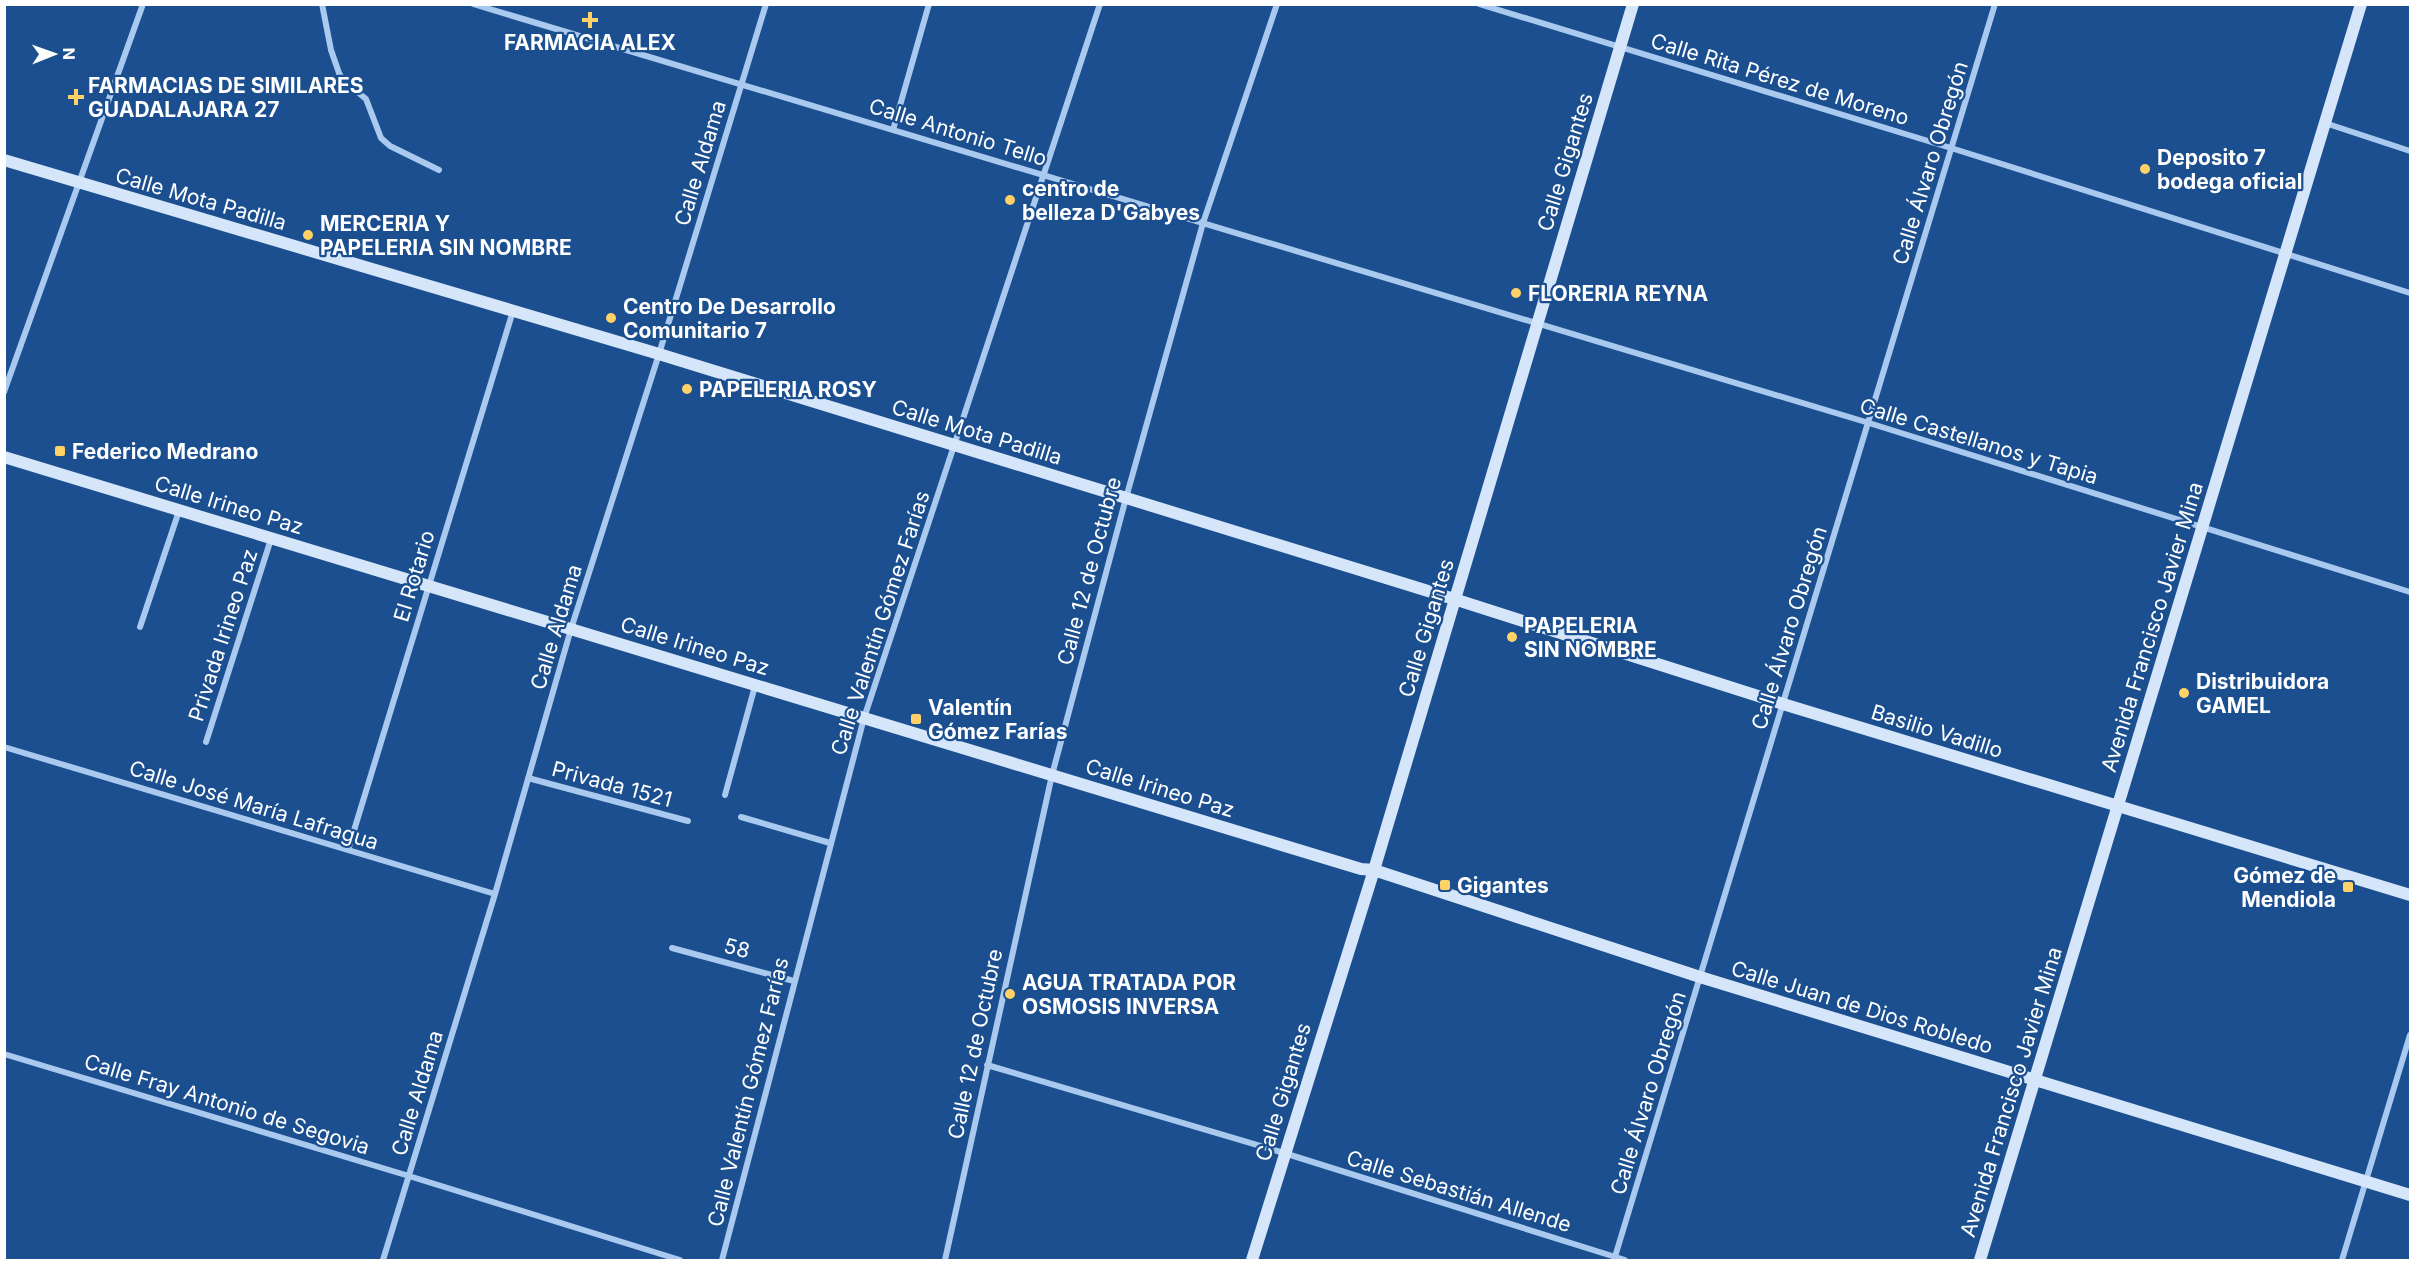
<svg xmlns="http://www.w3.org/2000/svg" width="2415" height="1265" viewBox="0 0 2415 1265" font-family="Inter,sans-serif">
	<rect width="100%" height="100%" fill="#1b4f8f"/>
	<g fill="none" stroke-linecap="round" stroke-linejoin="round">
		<path stroke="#a9c9ee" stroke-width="6" d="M 322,4 L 331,50 L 339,73 L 343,80 L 366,99 L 381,138 L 390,146 L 439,170
			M 473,4 L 1869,423 L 2410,592
			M 1479,4 L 1951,148 L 2410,293
			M 2325,123 L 2410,151
			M 893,130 L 929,4
			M 4,392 L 143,4
			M 140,627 L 179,511
			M 206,742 L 271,539
			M 4,747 L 495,894
			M 528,778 L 688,821
			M 725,795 L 755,686
			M 741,817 L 830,843
			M 348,850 L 513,311
			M 672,948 L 794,981
			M 4,1054 L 409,1176 L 680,1260
			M 987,1065 L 1284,1153 L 1625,1260
			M 383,1260 L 495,894 L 571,629 L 659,354 L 766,4
			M 722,1260 L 864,718 L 1100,4
			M 945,1260 L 1052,775 L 1126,498 L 1203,223 L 1277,4
			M 1614,1260 L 1995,4
			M 2342,1260 L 2410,1035"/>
		<path stroke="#d6e6fa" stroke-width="12" d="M 4,160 L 659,354 L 1454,599 L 1783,704 L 2410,895
			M 4,457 L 1361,869 L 1374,870 L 1700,977 L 2410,1195
			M 1252,1260 L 1374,870 L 1633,4
			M 1980,1260 L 2361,4"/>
	</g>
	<g fill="#ffd166" stroke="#1b4f8f" stroke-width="2">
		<path d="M587 11h6v6h6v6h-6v6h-6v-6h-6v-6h6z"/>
		<path d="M73 88h6v6h6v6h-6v6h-6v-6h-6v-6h6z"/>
		<circle cx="2145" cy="169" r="6"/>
		<circle cx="1010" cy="200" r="6"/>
		<circle cx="308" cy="235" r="6"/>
		<circle cx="1516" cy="293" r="6"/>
		<circle cx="611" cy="318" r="6"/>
		<circle cx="687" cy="389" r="6"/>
		<rect x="54" y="445" width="12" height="12" rx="3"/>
		<circle cx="1512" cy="637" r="6"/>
		<circle cx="2184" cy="693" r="6"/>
		<rect x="910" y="713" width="12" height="12" rx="3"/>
		<rect x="1439" y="879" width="12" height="12" rx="3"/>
		<rect x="2342" y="881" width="12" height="12" rx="3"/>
		<circle cx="1010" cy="994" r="6"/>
	</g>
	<g text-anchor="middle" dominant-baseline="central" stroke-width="4.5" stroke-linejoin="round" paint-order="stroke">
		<g font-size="21" font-weight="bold" fill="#fff" stroke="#1b4f8f" text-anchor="start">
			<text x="590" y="42" text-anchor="middle">FARMACIA ALEX</text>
			<text x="88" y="85">FARMACIAS DE SIMILARES<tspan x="88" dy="24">GUADALAJARA 27</tspan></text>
			<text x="2157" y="157">Deposito 7<tspan x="2157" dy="24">bodega oficial</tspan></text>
			<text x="1022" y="188">centro de<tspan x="1022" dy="24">belleza D'Gabyes</tspan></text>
			<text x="320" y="223">MERCERIA Y<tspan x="320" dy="24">PAPELERIA SIN NOMBRE</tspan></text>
			<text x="1528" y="293">FLORERIA REYNA</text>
			<text x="623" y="306">Centro De Desarrollo<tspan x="623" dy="24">Comunitario 7</tspan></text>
			<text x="699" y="389">PAPELERIA ROSY</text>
			<text x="72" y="451">Federico Medrano</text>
			<text x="1524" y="625">PAPELERIA<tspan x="1524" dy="24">SIN NOMBRE</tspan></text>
			<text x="2196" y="681">Distribuidora<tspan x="2196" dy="24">GAMEL</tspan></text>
			<text x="928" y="707">Valentín<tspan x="928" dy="24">Gómez Farías</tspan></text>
			<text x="2336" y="875" text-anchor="end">Gómez de<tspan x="2336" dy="24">Mendiola</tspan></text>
			<text x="1457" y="885">Gigantes</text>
			<text x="1022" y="982">AGUA TRATADA POR<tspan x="1022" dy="24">OSMOSIS INVERSA</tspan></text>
		</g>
		<g font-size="21" fill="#fff" stroke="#1b4f8f">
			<text transform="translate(1780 79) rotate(17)">Calle Rita Pérez de Moreno</text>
			<text transform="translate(958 132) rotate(17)">Calle Antonio Tello</text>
			<text transform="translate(1565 162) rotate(-73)">Calle Gigantes</text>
			<text transform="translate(700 163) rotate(-73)">Calle Aldama</text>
			<text transform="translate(1930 163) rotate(-73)">Calle Álvaro Obregón</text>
			<text transform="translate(201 199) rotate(16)">Calle Mota Padilla</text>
			<text transform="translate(977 432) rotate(17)">Calle Mota Padilla</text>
			<text transform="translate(1979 441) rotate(17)">Calle Castellanos y Tapia</text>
			<text transform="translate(229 505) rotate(17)">Calle Irineo Paz</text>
			<text transform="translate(1089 571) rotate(-75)">Calle 12 de Octubre</text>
			<text transform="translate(414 576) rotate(-73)">El Rotario</text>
			<text transform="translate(880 623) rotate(-72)">Calle Valentín Gómez Farías</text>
			<text transform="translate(556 627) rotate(-73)">Calle Aldama</text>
			<text transform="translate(2152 627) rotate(-73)">Avenida Francisco Javier Mina</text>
			<text transform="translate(1426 628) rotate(-73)">Calle Gigantes</text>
			<text transform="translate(1789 628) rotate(-73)">Calle Álvaro Obregón</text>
			<text transform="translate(223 635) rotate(-72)">Privada Irineo Paz</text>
			<text transform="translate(695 646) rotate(17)">Calle Irineo Paz</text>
			<text transform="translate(1937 731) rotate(17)">Basilio Vadillo</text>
			<text transform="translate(612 784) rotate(15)">Privada 1521</text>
			<text transform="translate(1160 788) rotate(17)">Calle Irineo Paz</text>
			<text transform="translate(254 805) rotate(17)">Calle José María Lafragua</text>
			<text transform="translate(737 948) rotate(15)">58</text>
			<text transform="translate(1862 1007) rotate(17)">Calle Juan de Dios Robledo</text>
			<text transform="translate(975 1044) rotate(-78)">Calle 12 de Octubre</text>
			<text transform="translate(748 1092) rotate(-76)">Calle Valentín Gómez Farías</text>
			<text transform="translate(1283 1092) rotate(-73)">Calle Gigantes</text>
			<text transform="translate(2011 1092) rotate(-73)">Avenida Francisco Javier Mina</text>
			<text transform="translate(417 1093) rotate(-73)">Calle Aldama</text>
			<text transform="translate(1648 1093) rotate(-73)">Calle Álvaro Obregón</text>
			<text transform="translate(227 1104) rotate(17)">Calle Fray Antonio de Segovia</text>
			<text transform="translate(1459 1191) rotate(17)">Calle Sebastián Allende</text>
		</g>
	</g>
	<rect width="2415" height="1265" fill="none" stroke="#ffffff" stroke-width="12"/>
	<g transform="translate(54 54) rotate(89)" stroke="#1b4f8f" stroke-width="4.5" paint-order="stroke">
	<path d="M0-4.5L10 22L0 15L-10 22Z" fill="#ffffff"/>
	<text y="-9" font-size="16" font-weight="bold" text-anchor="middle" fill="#ffffff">N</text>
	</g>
</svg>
